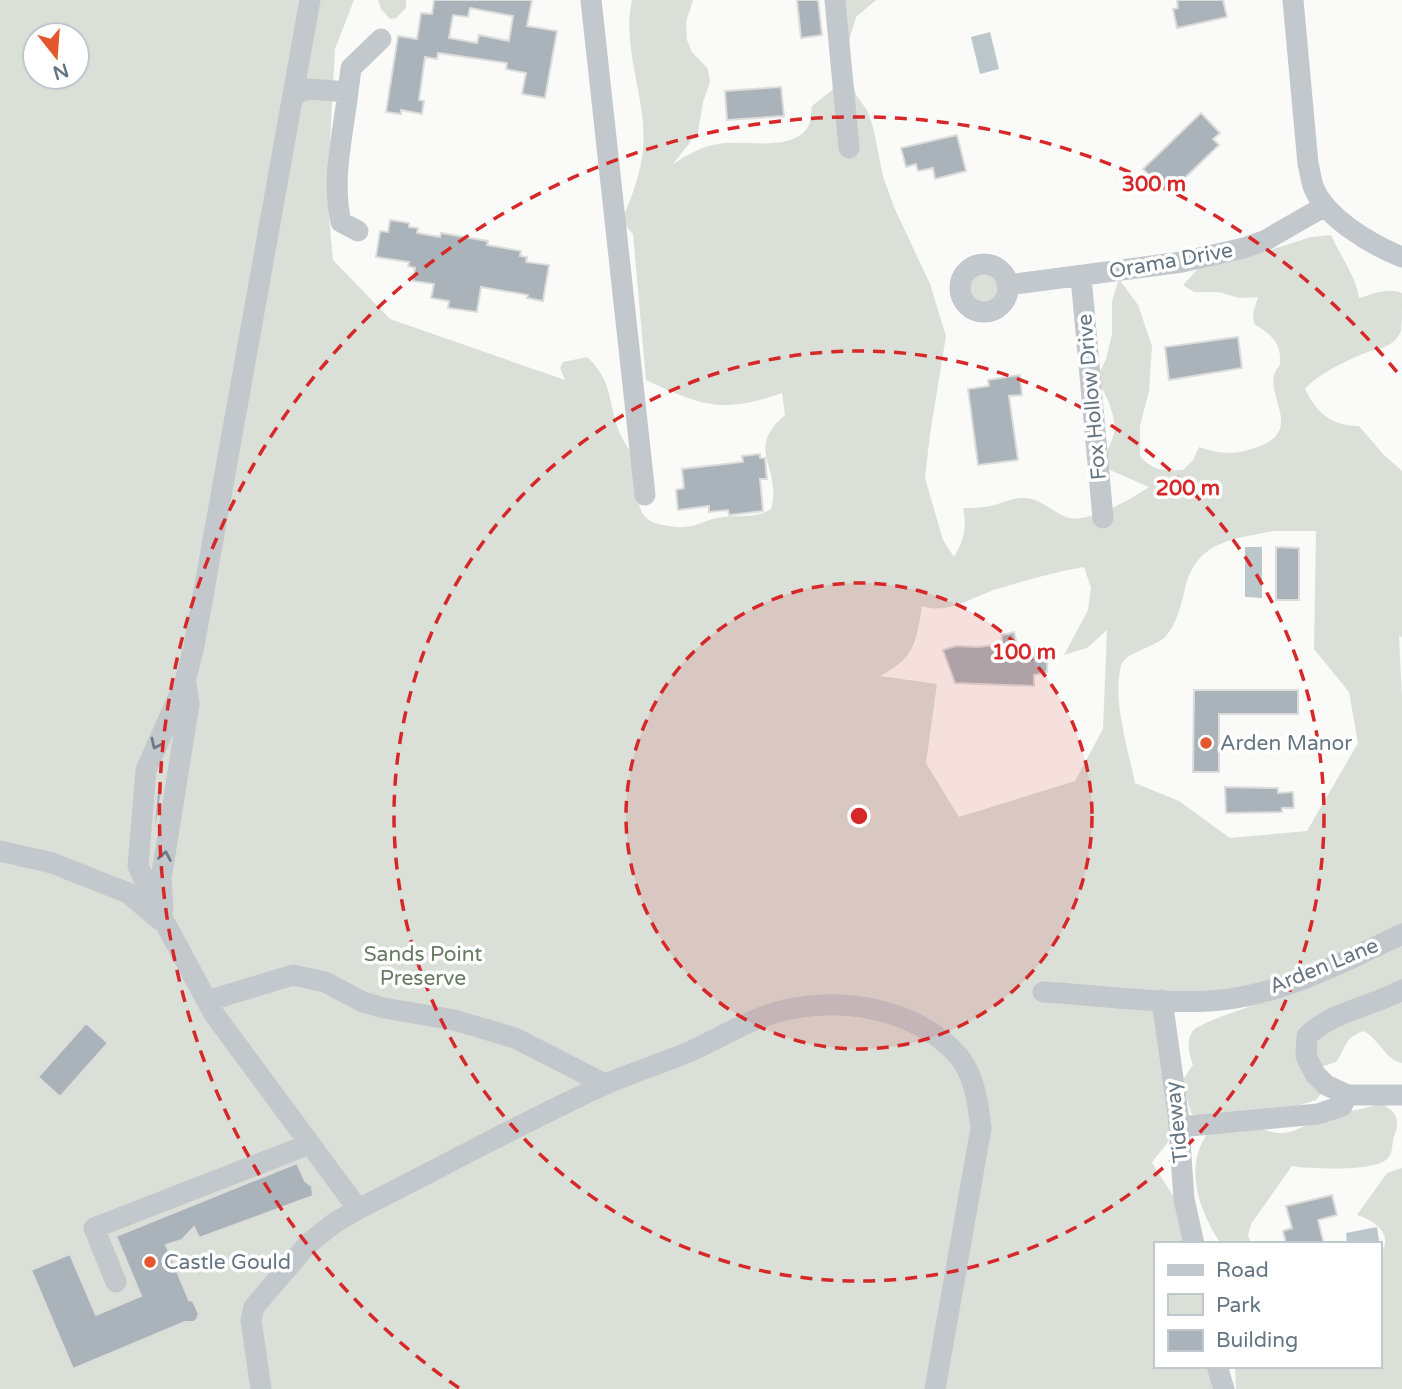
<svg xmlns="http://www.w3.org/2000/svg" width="1402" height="1389" viewBox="0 0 1402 1389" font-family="'Varela Round',sans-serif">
	<rect width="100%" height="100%" fill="#fafaf8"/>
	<path fill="#dadfd7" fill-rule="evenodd" d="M 0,0 L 354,0 L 335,49 L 327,195 L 333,260 L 390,319 L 565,380 L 560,368 L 563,362 L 587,357 C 611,379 608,397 617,426 C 622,442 633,455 643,468 C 638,491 631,520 663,525 C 670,526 678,528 685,527 C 698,526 710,518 723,517 C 741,515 755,519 771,509 C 783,466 743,451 785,415 L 782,393 C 722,414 702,406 646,380 L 633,234 L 626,226 L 623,217 C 632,197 641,172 643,150 C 648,100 621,50 632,0 L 693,0 L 686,22 L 687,40 L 692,52 L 708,69 L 710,82 L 703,102 L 698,132 L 673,164 C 687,155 702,146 719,144 C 744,139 791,153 808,127 C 811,122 811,112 812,106 L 837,86 L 826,0 L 876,0 L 856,17 L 849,41 L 850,73 L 856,95 L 867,110 L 873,127 L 883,176 L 894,207 L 930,284 L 946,336 L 930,434 L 925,478 L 943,540 L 954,557 C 964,541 967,527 963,508 C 972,508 982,508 990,506 C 1001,504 1011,498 1022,498 C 1039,497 1051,511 1066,517 C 1086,525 1132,499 1149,487 L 1103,467 C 1104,454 1111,445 1114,434 C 1117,415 1105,394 1097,378 L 1106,359 L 1112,334 L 1112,301 L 1119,279 L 1138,305 L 1152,346 L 1149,391 L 1140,426 L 1140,456 C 1153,471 1164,471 1183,470 L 1193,460 L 1199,447 C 1219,454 1232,455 1252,449 C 1313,431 1255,391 1280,365 C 1282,343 1271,334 1254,324 L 1253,313 L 1258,297 L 1239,298 L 1219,292 L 1194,292 L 1183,285 L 1198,269 L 1245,258 L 1311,237 L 1331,235 C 1340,256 1356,276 1359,298 C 1373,294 1388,287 1402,293 C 1402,304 1402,321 1401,331 C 1393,350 1375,348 1360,355 C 1345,361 1314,377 1305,389 C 1317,413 1331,426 1359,426 L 1383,454 L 1402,471 L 1402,637 L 1399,636 L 1402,699 L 1402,1063 C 1385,1060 1379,1038 1363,1031 C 1343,1039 1347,1047 1336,1062 L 1324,1066 L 1306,1064 L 1320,1087 L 1320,1095 L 1316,1100 L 1284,1110 L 1257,1125 C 1291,1148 1308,1116 1339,1111 C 1344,1110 1350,1111 1356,1110 C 1365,1109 1373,1105 1382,1104 C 1396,1111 1400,1119 1395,1134 C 1391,1142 1394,1153 1387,1159 C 1374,1172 1310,1169 1292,1166 L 1251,1224 L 1248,1235 L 1251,1244 L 1221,1244 C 1199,1210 1182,1166 1210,1130 L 1191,1113 L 1182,1081 L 1193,1065 C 1189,1055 1186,1041 1192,1032 C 1198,1022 1255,1006 1269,999 L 1170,1008 L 1155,1021 C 1158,1050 1178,1110 1171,1135 C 1168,1145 1157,1154 1152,1163 L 1176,1200 L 1199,1244 L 1155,1244 L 1155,1366 L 1213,1366 L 1219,1389 L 0,1389 ZM 35,35 L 77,35 L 77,77 L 35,77 ZM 1273,531 L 1316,531 L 1314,649 L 1349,692 L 1358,743 L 1307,831 L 1230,838 L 1179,801 L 1135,783 C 1128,748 1112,699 1121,666 C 1125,652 1154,648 1165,637 C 1176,625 1180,608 1184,593 C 1195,541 1229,540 1273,531 ZM 1084,567 L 1091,588 L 1088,610 L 1064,655 L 1087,648 L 1107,630 L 1103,729 L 1075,781 L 959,817 L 926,763 L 937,684 L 880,676 C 915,658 916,643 922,606 C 948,615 970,598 994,590 C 1024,581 1053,572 1084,567 Z
		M 378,0 L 406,0 L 406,8 L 396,18 L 390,19 L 381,9 Z
		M968 289a16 16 0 1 1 32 0a16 16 0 1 1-32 0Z
		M 1402,1168 L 1402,1389 L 1236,1389 L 1235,1366 L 1379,1366 L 1379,1255 C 1396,1236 1375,1220 1357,1215 L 1387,1173 Z"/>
	<path fill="#bbc7cb" d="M 990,32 L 999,69 L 980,74 L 971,37 Z
		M 1245,547 L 1262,547 L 1262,598 L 1245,597 Z
		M 1377,1227 L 1379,1241 L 1347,1244 L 1346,1233 Z"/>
	<path fill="#aab3b9" stroke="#dcdcda" stroke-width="2" fill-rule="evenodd" d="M 434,0 L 532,0 L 527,26 L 557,31 L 545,98 L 522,94 L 526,73 L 506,69 L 507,63 L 438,53 L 437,59 L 425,57 L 419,100 L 424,101 L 422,114 L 401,110 L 401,114 L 386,112 L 398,36 L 417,39 L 421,13 L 432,14 ZM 470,8 L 513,16 L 509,41 L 479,35 L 477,43 L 449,38 L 453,15 L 468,17 Z
		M 797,0 L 818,0 L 822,35 L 801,38 Z
		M 1177,0 L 1223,0 L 1227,17 L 1177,28 L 1173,9 L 1178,8 Z
		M 781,87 L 784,116 L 727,120 L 725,91 Z
		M 1201,113 L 1220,133 L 1213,139 L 1219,145 L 1168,194 L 1143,169 Z
		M 957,135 L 966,171 L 935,179 L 933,168 L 918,171 L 916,164 L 906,167 L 901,148 Z
		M 390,220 L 409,223 L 409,227 L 418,228 L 417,233 L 440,237 L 441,233 L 488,241 L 487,245 L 521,251 L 520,256 L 527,257 L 526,262 L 549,265 L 543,301 L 527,298 L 528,295 L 481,287 L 477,312 L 448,308 L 449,301 L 431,298 L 434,284 L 413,281 L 415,268 L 408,266 L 409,262 L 376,257 L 380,231 L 388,232 Z
		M 1238,337 L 1242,368 L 1169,380 L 1165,347 Z
		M 1020,375 L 1022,395 L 1009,396 L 1018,460 L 978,465 L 968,389 L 989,386 L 988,380 Z
		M 760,454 L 760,458 L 765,458 L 767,479 L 760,479 L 763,511 L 729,515 L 728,510 L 709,512 L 709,506 L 678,510 L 676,490 L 684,488 L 682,469 L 743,462 L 742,456 Z
		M 1276,547 L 1299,548 L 1299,600 L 1276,600 Z
		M 1014,632 L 1018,647 L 1048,648 L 1047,672 L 1034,675 L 1034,686 L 955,683 L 943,650 L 956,646 L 978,647 L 1002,644 L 1002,635 Z
		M 1194,690 L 1298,690 L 1298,714 L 1219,714 L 1219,772 L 1193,772 Z
		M 1225,787 L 1278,788 L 1278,793 L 1293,792 L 1294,808 L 1282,808 L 1282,812 L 1226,813 Z
		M 157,790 L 162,791 L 154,840 L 153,840 Z
		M 86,1023 L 108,1043 L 60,1097 L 38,1077 Z
		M 297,1163 L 305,1181 L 312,1186 L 313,1196 L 199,1238 L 194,1227 L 182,1240 L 166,1245 L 189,1300 L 193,1301 L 199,1314 L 197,1319 L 194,1322 L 185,1322 L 73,1369 L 31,1270 L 70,1254 L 96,1315 L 141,1296 L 116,1236 Z
		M 1332,1195 L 1337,1215 L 1318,1220 L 1324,1244 L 1286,1244 L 1283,1231 L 1292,1228 L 1286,1206 Z"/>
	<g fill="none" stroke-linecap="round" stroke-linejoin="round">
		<path stroke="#c3c8cc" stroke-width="21" d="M 310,0 L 194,646 L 185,682 L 146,770 L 138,866 L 165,923 L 214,1014 L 358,1209 C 440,1168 521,1123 604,1085 C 633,1072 664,1063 693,1050 C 724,1036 751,1018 785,1010 C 842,997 910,1008 953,1050 C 974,1070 978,1102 981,1128 L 935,1389
			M 591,0 L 645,495
			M 835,0 L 849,148
			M 1293,0 L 1308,164 C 1310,171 1311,179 1313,186 C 1325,218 1372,245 1402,257
			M 348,92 L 351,68 L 381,39
			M 293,95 L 308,89 L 348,92 C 343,134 331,181 341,222 L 358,231
			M960 288a24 24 0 1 1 48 0a24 24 0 1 1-48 0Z
			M 1081,277 L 1103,518
			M 1007,285 L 1182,262 L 1244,248 L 1266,240 L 1325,206
			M 0,851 L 52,863 L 128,893 L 160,920
			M 163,908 L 161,879 L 189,704 L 186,684
			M 1402,990 C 1371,1007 1333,1011 1307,1036 L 1306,1056 L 1315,1074 L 1326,1085 L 1347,1095 L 1402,1095
			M 1043,992 C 1098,995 1155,1004 1210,1001 C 1278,997 1342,963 1402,934
			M 1162,1000 L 1178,1114 L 1184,1199 L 1194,1244
			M 207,1001 L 293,975 L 325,982 L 363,1002 L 384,1008 L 454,1020 L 515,1038 L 605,1084
			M 1179,1127 L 1318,1114 L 1342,1106 L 1347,1095
			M 116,1282 L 94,1228 L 310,1144
			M 1217,1366 L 1224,1389
			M 261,1389 L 251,1320 L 254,1307 L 308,1244 L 333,1224 L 358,1209"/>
	</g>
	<defs><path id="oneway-chevron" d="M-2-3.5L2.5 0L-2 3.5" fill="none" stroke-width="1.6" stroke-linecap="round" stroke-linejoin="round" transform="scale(1.75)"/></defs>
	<g stroke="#6a7a87">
		<use href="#oneway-chevron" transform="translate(156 744) rotate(115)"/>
		<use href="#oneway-chevron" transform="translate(165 856) rotate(-80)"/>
	</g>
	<circle cx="859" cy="816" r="233" fill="#d62828" fill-opacity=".12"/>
	<g fill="none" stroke="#d62828" stroke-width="3.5" stroke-dasharray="12 9">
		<circle cx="859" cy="816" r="233"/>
		<circle cx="859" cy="816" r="465"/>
		<path d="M459 1388A698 698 0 1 1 1401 377"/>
	</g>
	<g fill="#e4572e" stroke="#fff" stroke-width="2.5">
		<circle cx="1206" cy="743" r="7"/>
		<circle cx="150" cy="1262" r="7"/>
	</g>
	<g text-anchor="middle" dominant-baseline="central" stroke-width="7" stroke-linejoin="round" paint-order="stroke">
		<g font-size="21" fill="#657683" stroke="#fff">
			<text transform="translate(1171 261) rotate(-10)">Orama Drive</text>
			<text transform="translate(1092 397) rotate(-95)">Fox Hollow Drive</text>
			<text transform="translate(1324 966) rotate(-22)">Arden Lane</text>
			<text transform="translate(1177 1122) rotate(-96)">Tideway</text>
		</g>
		<g font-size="21" fill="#657683" stroke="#fff" text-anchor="start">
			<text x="1220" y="743">Arden Manor</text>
			<text x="164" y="1262">Castle Gould</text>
		</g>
		<g font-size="21" fill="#687a64" stroke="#fff">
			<text x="423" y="954">Sands Point<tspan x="423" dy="24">Preserve</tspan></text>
		</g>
	</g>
	<circle cx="859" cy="816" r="10" fill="#d62828" stroke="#fff" stroke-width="3.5"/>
	<g font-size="21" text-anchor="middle" font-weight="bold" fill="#d62828" stroke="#fff" stroke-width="7" stroke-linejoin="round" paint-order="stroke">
		<text x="1154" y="191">300 m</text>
		<text x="1188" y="495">200 m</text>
		<text x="1024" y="659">100 m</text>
	</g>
	<rect x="1154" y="1242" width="228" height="126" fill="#ffffff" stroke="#c1c8cd" stroke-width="2"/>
	<rect x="1168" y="1265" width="35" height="10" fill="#c3c8cc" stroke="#c1c8cd" stroke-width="2"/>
	<text x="1216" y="1277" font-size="21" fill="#657683">Road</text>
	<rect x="1168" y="1294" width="35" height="21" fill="#dadfd7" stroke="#c1c8cd" stroke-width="2"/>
	<text x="1216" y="1312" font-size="21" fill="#657683">Park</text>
	<rect x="1168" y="1330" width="35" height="21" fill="#aab3b9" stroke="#c1c8cd" stroke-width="2"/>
	<text x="1216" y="1347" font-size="21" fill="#657683">Building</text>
	<g transform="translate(56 56) rotate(163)"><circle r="33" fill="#ffffff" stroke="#c1c8cd" stroke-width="2"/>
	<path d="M0-5L12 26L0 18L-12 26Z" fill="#e4572e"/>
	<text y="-10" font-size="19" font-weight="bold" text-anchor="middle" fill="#657683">N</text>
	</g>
</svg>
